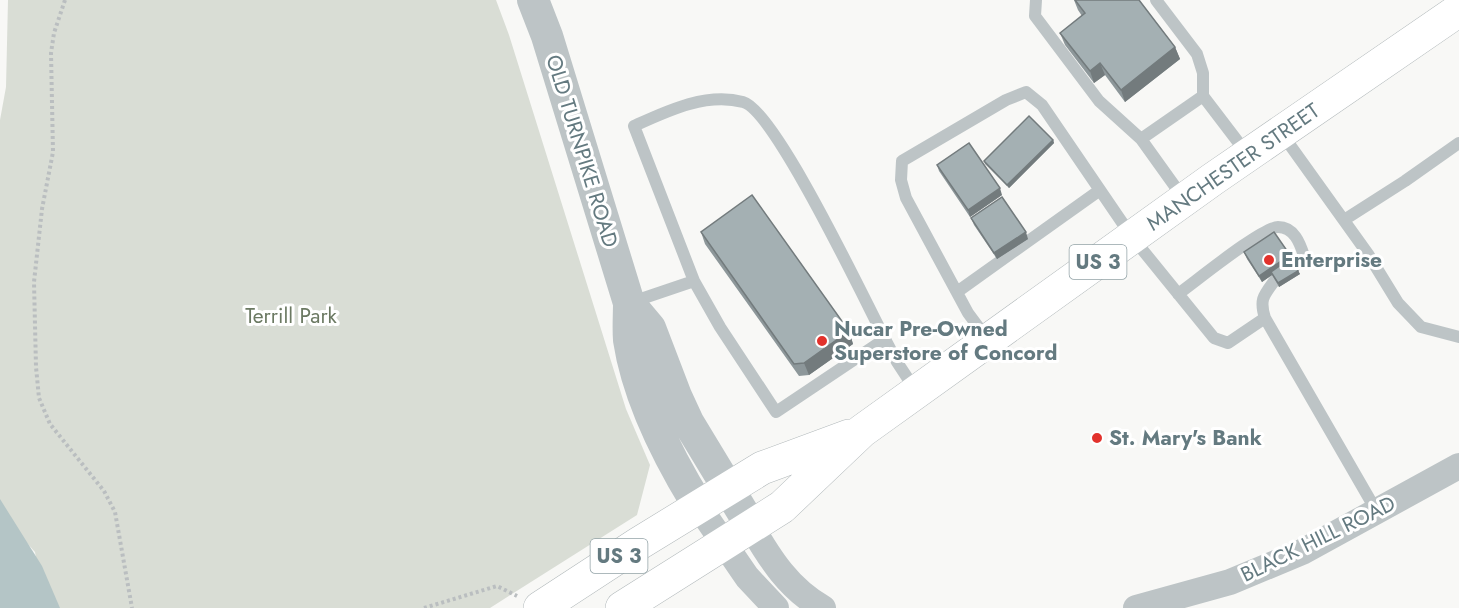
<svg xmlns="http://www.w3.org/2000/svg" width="1459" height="608" viewBox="0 0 1459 608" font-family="Jost,sans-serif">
	<rect width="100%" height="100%" fill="#f8f8f6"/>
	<path fill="#d9ddd5" d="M 8,0 L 496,0 L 509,35 L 626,409 L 650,465 L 637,515 L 490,608 L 54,608 L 39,575 L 35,552 L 0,513 L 0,120 L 6,87 Z"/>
	<path fill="#b4c5c6" d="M 0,499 L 42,566 L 60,608 L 0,608 Z"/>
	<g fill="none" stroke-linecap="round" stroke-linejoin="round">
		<g stroke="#b1b8ba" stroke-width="34">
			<path id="primary" d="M 540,608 L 638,544 L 762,468 L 849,436
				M 622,608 L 782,507 L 862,431 L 1213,179 L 1459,10"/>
		</g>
		<path stroke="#babec0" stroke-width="4" stroke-dasharray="3 3" stroke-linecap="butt" d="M 65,0 L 54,33 L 51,53 L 53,152 L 42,209 L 34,282 L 36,367 L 39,398 L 50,424 L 104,491 L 115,512 L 132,608
			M 424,608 L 497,586 L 517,596"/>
		<path stroke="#bdc4c6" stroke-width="12" d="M 1036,0 L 1035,16 L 1099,101 L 1141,139
			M 1156,0 L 1197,54 L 1203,73 L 1203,96
			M 1282,134 L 1368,254 L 1398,303 L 1421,327 L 1459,337
			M 1184,199 L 1141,139 L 1203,96 L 1248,155
			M 1344,220 L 1405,181 L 1459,143
			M 957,292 L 1100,190
			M 1178,294 C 1195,282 1262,227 1278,227 C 1294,227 1300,243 1304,256 L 1295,266
			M 629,303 L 694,281
			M 1265,318 C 1259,299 1264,295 1275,280
			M 885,339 C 865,301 775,110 743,102 C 706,92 667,111 634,126 L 694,281 L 720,327 L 776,412 L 885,339 L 897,362 L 916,391
			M 988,340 L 968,313 L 906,198 L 901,180 L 902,161 L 1006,100 L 1026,92 L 1042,105 L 1132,237 L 1214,338 L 1228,343 L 1265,318 L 1377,512"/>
		<path stroke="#bdc4c6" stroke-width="26" d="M 699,507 L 747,577 L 776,608
			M 751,526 C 770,559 789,589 823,608
			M 1136,608 L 1230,582 L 1302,552 L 1459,466"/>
		<path stroke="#bdc4c6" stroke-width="32" d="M 533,0 L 547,36 L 629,303 C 629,315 628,328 629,340 C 638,399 668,457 699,507
			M 629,303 L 650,328 L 676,396 L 688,422 L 751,526"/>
		<use href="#primary" stroke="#fff" stroke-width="33"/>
	</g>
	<path fill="#8d979a" d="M 1074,0 L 1139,0 L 1175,47 L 1180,59 L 1125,102 L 1105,75 L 1094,83 L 1065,45 L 1060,33 L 1082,16 L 1078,10 Z
		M 1053,140 L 1054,143 L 1009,188 L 985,164 L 984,161 Z
		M 937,165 L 1002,195 L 970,217 L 939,171 Z
		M 971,218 L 1028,239 L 997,259 L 974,225 Z
		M 701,232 L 849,331 L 853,344 L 809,375 L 799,376 L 705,244 Z
		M 1244,252 L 1290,255 L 1300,274 L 1279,287 L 1272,275 L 1262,282 L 1247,259 Z"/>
	<path fill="#737b7d" d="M 1175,47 L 1180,59 L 1125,102 L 1121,90 Z
		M 1100,63 L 1105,75 L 1094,83 L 1090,71 Z
		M 1053,140 L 1054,143 L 1009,188 L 1007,185 Z
		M 1000,188 L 1002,195 L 970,217 L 968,210 Z
		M 1026,232 L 1028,239 L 997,259 L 994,253 Z
		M 1290,255 L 1292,262 L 1271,272 L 1272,275 L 1262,282 L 1259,276 Z
		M 1298,271 L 1300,274 L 1279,287 L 1278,283 Z
		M 849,331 L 853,344 L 809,375 L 804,363 Z"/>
	<path fill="#a4b0b3" stroke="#737b7d" stroke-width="1.5" d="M 1075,0 L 1139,0 L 1175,47 L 1121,90 L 1100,63 L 1090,71 L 1060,33 L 1085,13 Z
		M 1029,116 L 1053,140 L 1007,185 L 984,161 Z
		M 969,143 L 1000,188 L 968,210 L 937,165 Z
		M 752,195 L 849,331 L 804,363 L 794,364 L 701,232 Z
		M 1002,197 L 1026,232 L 994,253 L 971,218 Z
		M 1274,232 L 1290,255 L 1259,276 L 1244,252 Z
		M 1291,258 L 1298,271 L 1278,283 L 1271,272 Z"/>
	<g fill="#e2322c" stroke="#fff" stroke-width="2">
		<circle cx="1269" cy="260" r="6"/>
		<circle cx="822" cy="341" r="6"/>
		<circle cx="1097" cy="438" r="6"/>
	</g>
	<g text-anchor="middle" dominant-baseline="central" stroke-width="6" stroke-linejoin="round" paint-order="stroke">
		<g fill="#fff" stroke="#92a2a6" stroke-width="1.5">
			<rect x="1069.5" y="245" width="57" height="34" rx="4.5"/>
			<rect x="590.5" y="539" width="57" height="34" rx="4.5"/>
		</g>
		<g font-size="20" font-weight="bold" fill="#647a80">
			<text x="1098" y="262">US 3</text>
			<text x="619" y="556">US 3</text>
		</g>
		<g font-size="21" fill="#647a80" stroke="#fff">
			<text transform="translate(582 151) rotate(73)">OLD TURNPIKE ROAD</text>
			<text transform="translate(1233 167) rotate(-35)">MANCHESTER STREET</text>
			<text transform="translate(1318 539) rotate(-26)">BLACK HILL ROAD</text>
		</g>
		<g font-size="21" font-weight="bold" fill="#647a80" stroke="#fff" text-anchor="start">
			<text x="1281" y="260">Enterprise</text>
			<text x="834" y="329">Nucar Pre-Owned<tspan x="834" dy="24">Superstore of Concord</tspan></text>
			<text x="1109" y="438">St. Mary's Bank</text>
		</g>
		<g font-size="21" fill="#6b7962" stroke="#fff">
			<text x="291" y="316">Terrill Park</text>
		</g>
	</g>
</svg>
